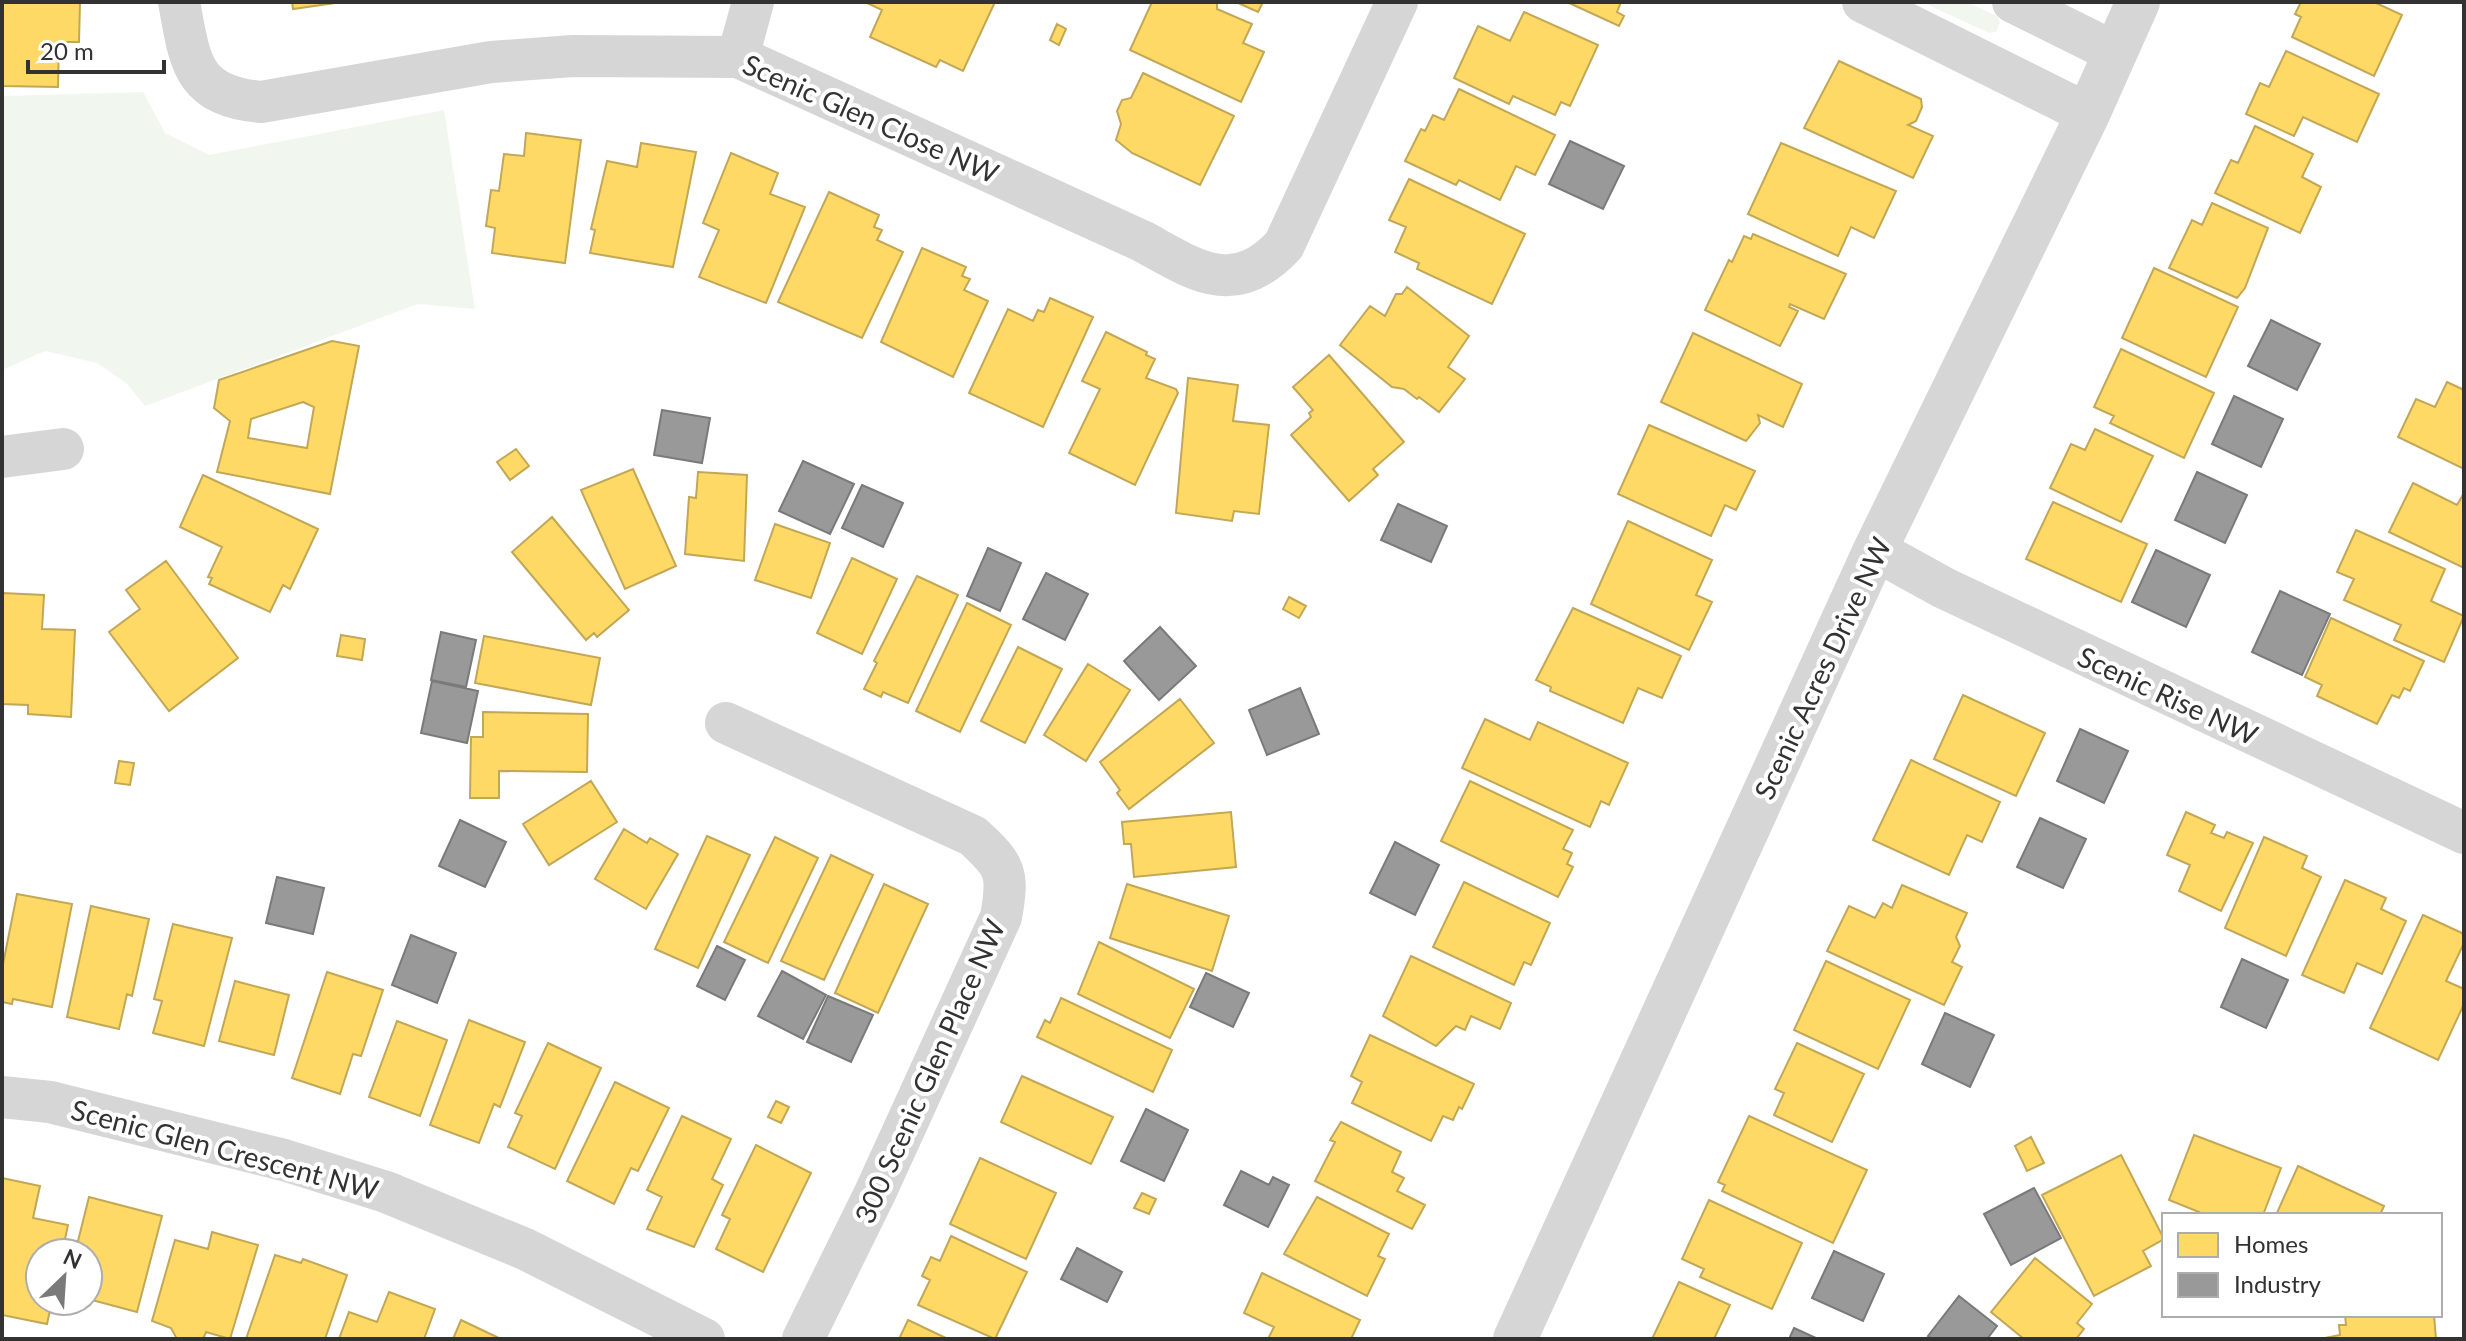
<svg xmlns="http://www.w3.org/2000/svg" width="2466" height="1341" viewBox="0 0 2466 1341" font-family="Lato,sans-serif">
	<rect width="100%" height="100%" fill="#fff"/>
	<path fill="#f1f7ee" d="M 1922,2 L 1967,2 L 1997,16 L 2000,22 L 1996,32 L 1989,33 Z
		M 143,92 L 165,133 L 209,155 L 444,110 L 475,309 L 418,304 L 145,406 L 126,383 L 97,363 L 45,351 L 2,370 L 2,96 Z"/>
	<path fill="#ffd966" stroke="#c2a756" stroke-width="2" fill-rule="evenodd" d="M 2,2 L 80,2 L 79,42 L 59,42 L 58,87 L 2,86 Z
		M 292,2 L 342,2 L 293,9 Z
		M 865,2 L 991,2 L 994,4 L 963,71 L 940,60 L 936,67 L 870,37 L 882,10 Z
		M 1152,2 L 1217,2 L 1217,9 L 1252,24 L 1243,43 L 1264,52 L 1241,102 L 1130,50 Z
		M 1236,2 L 1263,2 L 1258,12 Z
		M 1567,2 L 1621,2 L 1617,12 L 1624,16 L 1619,26 Z
		M 2301,2 L 2374,2 L 2402,15 L 2374,76 L 2292,37 L 2301,17 L 2295,14 Z
		M 1524,12 L 1598,45 L 1570,106 L 1561,102 L 1555,115 L 1513,96 L 1509,104 L 1454,78 L 1478,26 L 1510,41 Z
		M 1057,24 L 1066,29 L 1059,45 L 1050,40 Z
		M 2286,51 L 2379,94 L 2357,142 L 2303,117 L 2294,136 L 2246,114 L 2260,83 L 2269,87 Z
		M 1839,61 L 1921,99 L 1922,107 L 1916,121 L 1908,125 L 1933,136 L 1913,178 L 1804,128 Z
		M 1143,73 L 1234,116 L 1200,185 L 1132,153 L 1116,140 L 1121,124 L 1117,111 L 1122,100 L 1131,98 Z
		M 1459,89 L 1555,135 L 1535,175 L 1516,166 L 1500,200 L 1459,180 L 1456,185 L 1405,161 L 1421,129 L 1425,131 L 1433,115 L 1444,120 Z
		M 2255,126 L 2313,154 L 2302,177 L 2321,187 L 2300,233 L 2215,193 L 2231,160 L 2238,163 Z
		M 526,133 L 581,140 L 565,263 L 492,253 L 495,228 L 486,226 L 491,190 L 499,191 L 504,154 L 524,156 Z
		M 641,143 L 696,152 L 673,267 L 590,253 L 595,230 L 591,229 L 607,161 L 637,167 Z
		M 1781,143 L 1896,191 L 1874,238 L 1851,227 L 1838,256 L 1748,214 Z
		M 731,153 L 778,173 L 770,194 L 805,207 L 766,303 L 699,277 L 719,230 L 703,223 Z
		M 1409,179 L 1525,234 L 1492,304 L 1417,269 L 1419,263 L 1395,252 L 1406,227 L 1389,220 Z
		M 829,192 L 879,215 L 874,227 L 882,230 L 877,240 L 903,252 L 862,338 L 778,302 Z
		M 2212,203 L 2268,228 L 2245,288 L 2237,298 L 2169,268 L 2192,220 L 2202,225 Z
		M 1753,234 L 1846,274 L 1824,319 L 1790,304 L 1789,307 L 1798,311 L 1780,346 L 1705,310 L 1729,260 L 1732,262 L 1744,236 L 1751,239 Z
		M 922,248 L 966,267 L 962,276 L 970,279 L 964,290 L 988,301 L 953,377 L 881,342 Z
		M 2154,268 L 2238,307 L 2206,377 L 2122,338 Z
		M 1407,287 L 1469,336 L 1448,367 L 1465,379 L 1439,412 L 1419,397 L 1417,399 L 1404,389 L 1392,387 L 1340,345 L 1370,306 L 1385,316 L 1396,294 L 1402,294 Z
		M 1050,298 L 1093,317 L 1043,427 L 969,393 L 1008,309 L 1033,321 L 1038,310 L 1044,312 Z
		M 1106,332 L 1147,352 L 1146,355 L 1155,359 L 1146,378 L 1176,389 L 1178,393 L 1135,485 L 1069,453 L 1100,389 L 1082,381 Z
		M 1693,333 L 1802,384 L 1783,427 L 1758,415 L 1760,423 L 1746,441 L 1661,402 Z
		M 332,341 L 359,346 L 330,494 L 217,472 L 230,421 L 214,408 L 219,380 ZM 303,402 L 314,407 L 307,448 L 248,438 L 251,419 Z
		M 2121,349 L 2214,393 L 2184,458 L 2110,423 L 2114,416 L 2094,407 Z
		M 1329,355 L 1404,442 L 1373,469 L 1378,475 L 1349,501 L 1291,435 L 1311,417 L 1309,413 L 1313,410 L 1293,387 Z
		M 1188,378 L 1238,385 L 1233,421 L 1269,425 L 1259,514 L 1234,511 L 1232,521 L 1176,513 Z
		M 2447,382 L 2464,390 L 2464,469 L 2398,437 L 2416,399 L 2435,407 Z
		M 1649,425 L 1755,471 L 1736,510 L 1725,505 L 1711,536 L 1618,494 Z
		M 2095,429 L 2153,456 L 2121,522 L 2050,488 L 2071,444 L 2085,450 Z
		M 516,449 L 529,466 L 510,480 L 497,462 Z
		M 633,469 L 676,566 L 625,589 L 581,490 Z
		M 698,472 L 747,475 L 744,561 L 685,554 L 689,497 L 696,498 Z
		M 203,475 L 318,529 L 290,589 L 283,585 L 270,612 L 209,584 L 212,578 L 208,577 L 222,547 L 180,527 Z
		M 2413,483 L 2457,505 L 2464,493 L 2464,568 L 2389,532 Z
		M 2053,502 L 2147,544 L 2121,602 L 2026,559 Z
		M 552,517 L 629,610 L 597,637 L 594,633 L 586,640 L 512,552 Z
		M 1628,521 L 1712,560 L 1696,595 L 1712,602 L 1689,650 L 1591,604 Z
		M 775,524 L 830,543 L 811,598 L 755,580 Z
		M 2356,530 L 2445,569 L 2431,601 L 2464,616 L 2444,662 L 2394,640 L 2401,625 L 2344,600 L 2354,579 L 2337,572 Z
		M 852,558 L 897,579 L 862,654 L 817,633 Z
		M 166,561 L 238,658 L 169,711 L 109,632 L 140,609 L 126,590 Z
		M 917,576 L 958,595 L 908,703 L 883,692 L 881,697 L 864,689 L 877,663 L 874,661 Z
		M 2,593 L 44,595 L 42,629 L 75,630 L 71,717 L 28,714 L 28,705 L 2,704 Z
		M 1289,597 L 1306,606 L 1299,618 L 1283,609 Z
		M 967,603 L 1011,625 L 960,732 L 916,711 Z
		M 1573,608 L 1681,656 L 1662,698 L 1638,688 L 1623,723 L 1550,691 L 1551,687 L 1536,680 Z
		M 2331,618 L 2424,661 L 2410,691 L 2404,688 L 2399,698 L 2392,695 L 2377,724 L 2317,696 L 2322,685 L 2305,677 Z
		M 341,635 L 365,639 L 362,660 L 337,656 Z
		M 484,636 L 600,658 L 591,705 L 475,683 Z
		M 1018,647 L 1062,669 L 1025,743 L 981,721 Z
		M 1088,664 L 1130,690 L 1086,761 L 1044,735 Z
		M 1963,695 L 2045,733 L 2016,796 L 1934,759 Z
		M 1180,699 L 1214,743 L 1129,809 L 1117,793 L 1120,790 L 1100,762 Z
		M 483,712 L 588,714 L 587,772 L 499,771 L 499,798 L 470,798 L 471,737 L 483,737 Z
		M 1485,719 L 1530,740 L 1538,722 L 1628,763 L 1609,805 L 1601,801 L 1590,827 L 1462,768 Z
		M 1911,760 L 2000,802 L 1982,842 L 1967,835 L 1949,875 L 1873,840 Z
		M 119,761 L 134,763 L 130,785 L 115,783 Z
		M 591,781 L 617,822 L 549,865 L 523,824 Z
		M 1470,781 L 1573,830 L 1563,849 L 1572,853 L 1567,864 L 1573,867 L 1558,897 L 1441,841 Z
		M 1231,812 L 1236,867 L 1134,877 L 1131,844 L 1124,844 L 1122,822 Z
		M 2186,812 L 2215,825 L 2211,833 L 2224,838 L 2227,832 L 2253,843 L 2221,911 L 2179,891 L 2190,865 L 2167,855 Z
		M 624,829 L 647,843 L 650,838 L 678,854 L 646,909 L 595,879 Z
		M 707,836 L 750,855 L 698,968 L 655,949 Z
		M 775,837 L 818,858 L 768,963 L 724,942 Z
		M 2264,837 L 2307,856 L 2302,868 L 2321,877 L 2286,956 L 2225,928 Z
		M 831,855 L 873,875 L 824,980 L 781,961 Z
		M 2345,880 L 2386,898 L 2381,909 L 2406,921 L 2382,974 L 2357,963 L 2344,993 L 2302,975 Z
		M 1464,882 L 1550,923 L 1531,965 L 1524,962 L 1514,985 L 1433,947 Z
		M 884,884 L 928,904 L 878,1013 L 835,993 Z
		M 1127,884 L 1229,916 L 1212,971 L 1110,938 Z
		M 1902,885 L 1967,913 L 1956,937 L 1960,946 L 1952,962 L 1962,967 L 1944,1005 L 1827,951 L 1849,906 L 1875,918 L 1883,903 L 1892,908 Z
		M 17,894 L 72,904 L 52,1007 L 13,999 L 12,1004 L 2,1002 L 2,969 Z
		M 91,906 L 149,919 L 132,996 L 127,994 L 119,1029 L 67,1017 Z
		M 2423,915 L 2464,934 L 2464,943 L 2446,981 L 2464,989 L 2464,1004 L 2438,1060 L 2370,1028 Z
		M 173,924 L 232,938 L 204,1046 L 153,1033 L 162,1001 L 154,999 Z
		M 1099,942 L 1194,989 L 1170,1038 L 1078,994 Z
		M 1411,956 L 1511,1003 L 1500,1029 L 1471,1016 L 1465,1030 L 1456,1026 L 1436,1046 L 1383,1016 Z
		M 1826,961 L 1910,1000 L 1878,1069 L 1794,1030 Z
		M 327,972 L 383,990 L 361,1056 L 353,1054 L 340,1094 L 292,1078 Z
		M 235,981 L 289,995 L 274,1055 L 219,1041 Z
		M 1061,998 L 1172,1050 L 1153,1092 L 1037,1037 L 1045,1020 L 1050,1023 Z
		M 469,1020 L 525,1042 L 500,1107 L 494,1104 L 479,1143 L 430,1125 Z
		M 397,1021 L 447,1040 L 420,1116 L 369,1097 Z
		M 1370,1035 L 1474,1084 L 1462,1109 L 1459,1107 L 1453,1120 L 1443,1116 L 1431,1141 L 1352,1103 L 1362,1082 L 1351,1076 Z
		M 548,1043 L 601,1068 L 555,1169 L 508,1147 L 522,1116 L 515,1113 Z
		M 1797,1043 L 1864,1074 L 1832,1142 L 1774,1115 L 1784,1093 L 1775,1089 Z
		M 1022,1076 L 1113,1117 L 1091,1164 L 1001,1122 Z
		M 615,1082 L 669,1108 L 638,1171 L 631,1168 L 614,1204 L 567,1181 Z
		M 776,1101 L 789,1107 L 781,1123 L 768,1117 Z
		M 682,1116 L 731,1139 L 712,1179 L 723,1185 L 694,1247 L 647,1229 L 662,1197 L 647,1190 Z
		M 1749,1116 L 1867,1170 L 1833,1243 L 1722,1191 L 1725,1185 L 1718,1182 Z
		M 1341,1122 L 1401,1152 L 1392,1172 L 1404,1178 L 1397,1191 L 1425,1205 L 1412,1229 L 1315,1181 L 1335,1142 L 1330,1140 Z
		M 2194,1135 L 2281,1168 L 2263,1215 L 2197,1215 L 2199,1212 L 2169,1200 Z
		M 2031,1137 L 2044,1163 L 2027,1171 L 2015,1146 Z
		M 756,1145 L 811,1173 L 763,1272 L 716,1249 L 730,1219 L 722,1215 Z
		M 2121,1155 L 2164,1239 L 2143,1251 L 2151,1266 L 2094,1296 L 2042,1195 Z
		M 980,1158 L 1056,1193 L 1026,1259 L 950,1224 Z
		M 2298,1166 L 2384,1206 L 2380,1215 L 2276,1215 Z
		M 2,1178 L 40,1186 L 33,1218 L 68,1225 L 62,1253 L 40,1253 L 40,1301 L 52,1301 L 47,1324 L 2,1315 Z
		M 1142,1193 L 1156,1199 L 1149,1214 L 1134,1208 Z
		M 89,1197 L 162,1216 L 137,1312 L 88,1299 L 88,1253 L 75,1253 Z
		M 1317,1197 L 1389,1234 L 1378,1256 L 1385,1259 L 1367,1296 L 1284,1254 Z
		M 1709,1200 L 1802,1243 L 1772,1309 L 1700,1277 L 1704,1269 L 1682,1259 Z
		M 212,1232 L 258,1245 L 230,1339 L 206,1332 L 203,1339 L 177,1339 L 171,1328 L 152,1321 L 175,1240 L 208,1249 Z
		M 951,1236 L 1027,1272 L 995,1339 L 918,1305 L 930,1280 L 922,1276 L 931,1257 L 940,1261 Z
		M 275,1255 L 301,1263 L 303,1259 L 347,1275 L 325,1339 L 246,1339 Z
		M 2035,1258 L 2092,1304 L 2077,1323 L 2084,1329 L 2076,1339 L 2024,1339 L 1991,1312 Z
		M 1262,1273 L 1360,1320 L 1351,1339 L 1268,1339 L 1274,1327 L 1244,1313 Z
		M 1679,1282 L 1730,1305 L 1714,1339 L 1652,1339 Z
		M 389,1292 L 435,1309 L 424,1339 L 339,1339 L 349,1312 L 377,1322 Z
		M 2345,1315 L 2434,1315 L 2436,1339 L 2320,1339 L 2340,1335 L 2339,1325 L 2346,1325 Z
		M 461,1320 L 501,1339 L 453,1339 Z
		M 908,1320 L 948,1339 L 899,1339 Z"/>
	<path fill="#999" stroke="#7a7a7a" stroke-width="2" d="M 1570,141 L 1624,166 L 1603,209 L 1549,184 Z
		M 2271,320 L 2320,344 L 2297,390 L 2248,366 Z
		M 2234,396 L 2283,419 L 2261,467 L 2212,444 Z
		M 662,410 L 710,418 L 702,463 L 654,455 Z
		M 803,461 L 854,484 L 830,534 L 779,511 Z
		M 2197,472 L 2247,495 L 2225,543 L 2175,520 Z
		M 862,485 L 903,503 L 883,547 L 842,528 Z
		M 1398,504 L 1447,526 L 1431,562 L 1381,540 Z
		M 988,548 L 1021,563 L 1000,611 L 967,596 Z
		M 2156,550 L 2210,575 L 2186,627 L 2132,602 Z
		M 1046,573 L 1088,594 L 1065,640 L 1023,619 Z
		M 2280,591 L 2330,614 L 2302,675 L 2252,652 Z
		M 1160,627 L 1196,666 L 1159,700 L 1124,661 Z
		M 441,632 L 476,640 L 466,687 L 431,680 Z
		M 432,681 L 478,691 L 467,743 L 421,733 Z
		M 1300,688 L 1319,734 L 1267,755 L 1249,710 Z
		M 2080,729 L 2128,751 L 2104,803 L 2057,781 Z
		M 2040,818 L 2086,839 L 2063,888 L 2017,867 Z
		M 460,820 L 506,842 L 485,887 L 439,866 Z
		M 1395,842 L 1439,865 L 1415,915 L 1370,893 Z
		M 277,877 L 324,888 L 313,934 L 266,923 Z
		M 411,935 L 456,953 L 437,1003 L 392,985 Z
		M 717,946 L 745,960 L 725,1000 L 697,986 Z
		M 2242,959 L 2288,980 L 2266,1028 L 2221,1007 Z
		M 782,971 L 826,995 L 803,1039 L 758,1016 Z
		M 1206,973 L 1249,993 L 1233,1027 L 1190,1007 Z
		M 828,996 L 873,1015 L 851,1062 L 807,1042 Z
		M 1945,1013 L 1994,1035 L 1970,1087 L 1922,1064 Z
		M 1146,1109 L 1188,1130 L 1164,1181 L 1121,1161 Z
		M 1241,1171 L 1269,1185 L 1273,1177 L 1289,1185 L 1268,1227 L 1224,1205 Z
		M 2034,1188 L 2061,1238 L 2011,1265 L 1984,1214 Z
		M 1077,1248 L 1122,1272 L 1107,1302 L 1061,1279 Z
		M 1834,1251 L 1884,1274 L 1863,1321 L 1812,1298 Z
		M 1959,1296 L 1997,1326 L 1987,1339 L 1932,1339 L 1928,1336 Z
		M 1794,1328 L 1818,1339 L 1789,1339 Z"/>
	<g fill="none" stroke-linecap="round" stroke-linejoin="round">
		<path stroke="#d6d6d6" stroke-width="42" d="M 179,2 C 190,61 191,96 261,102 L 491,62 L 573,56 L 738,57 L 1142,241 C 1195,270 1234,299 1284,245 L 1397,2
			M 1863,2 L 2088,114
			M 2013,2 L 2114,52
			M 738,57 L 753,2
			M 2,457 L 63,449
			M 1875,550 L 1944,588 L 2464,833
			M 726,723 L 973,836 C 1006,866 1009,873 1001,917 L 875,1193 L 803,1339
			M 2,1097 L 50,1102 L 284,1160 L 386,1192 L 525,1249 L 704,1339"/>
		<path stroke="#d6d6d6" stroke-width="44" d="M 1515,1339 L 1875,550 L 2088,114 L 2138,2"/>
	</g>
	<g text-anchor="middle" dominant-baseline="central" stroke-width="8" stroke-linejoin="round" paint-order="stroke">
		<g font-size="28" fill="#323232" stroke="#fff">
			<text transform="translate(871 118) rotate(24)">Scenic Glen Close NW</text>
			<text transform="translate(1822 668) rotate(-65)">Scenic Acres Drive NW</text>
			<text transform="translate(2168 695) rotate(25)">Scenic Rise NW</text>
			<text transform="translate(929 1071) rotate(-66)">300 Scenic Glen Place NW</text>
			<text transform="translate(225 1149) rotate(15)">Scenic Glen Crescent NW</text>
		</g>
	</g>
	<rect width="2466" height="1341" fill="none" stroke="#323232" stroke-width="8"/>
	<rect x="2162" y="1213" width="280" height="104" fill="#ffffff" stroke="#adadad" stroke-width="2"/>
	<rect x="2178" y="1233" width="40" height="24" fill="#ffd966" stroke="#adadad" stroke-width="2"/>
	<text x="2234" y="1253" font-size="24" fill="#323232">Homes</text>
	<rect x="2178" y="1273" width="40" height="24" fill="#999999" stroke="#adadad" stroke-width="2"/>
	<text x="2234" y="1293" font-size="24" fill="#323232">Industry</text>
	<g transform="translate(64 1277) rotate(25)"><circle r="38" fill="#ffffff" stroke="#adadad" stroke-width="2"/>
	<path d="M0-6L14 30L0 20L-14 30Z" fill="#7a7a7a"/>
	<text y="-12" font-size="22" font-weight="bold" text-anchor="middle" fill="#323232">N</text>
	</g>
	<path d="M28 60v12h136v-12" fill="none" stroke="#323232" stroke-width="4"/>
	<text x="40" y="60" font-size="24" fill="#323232" stroke="#ffffff" stroke-width="6" paint-order="stroke">20 m</text>
</svg>
